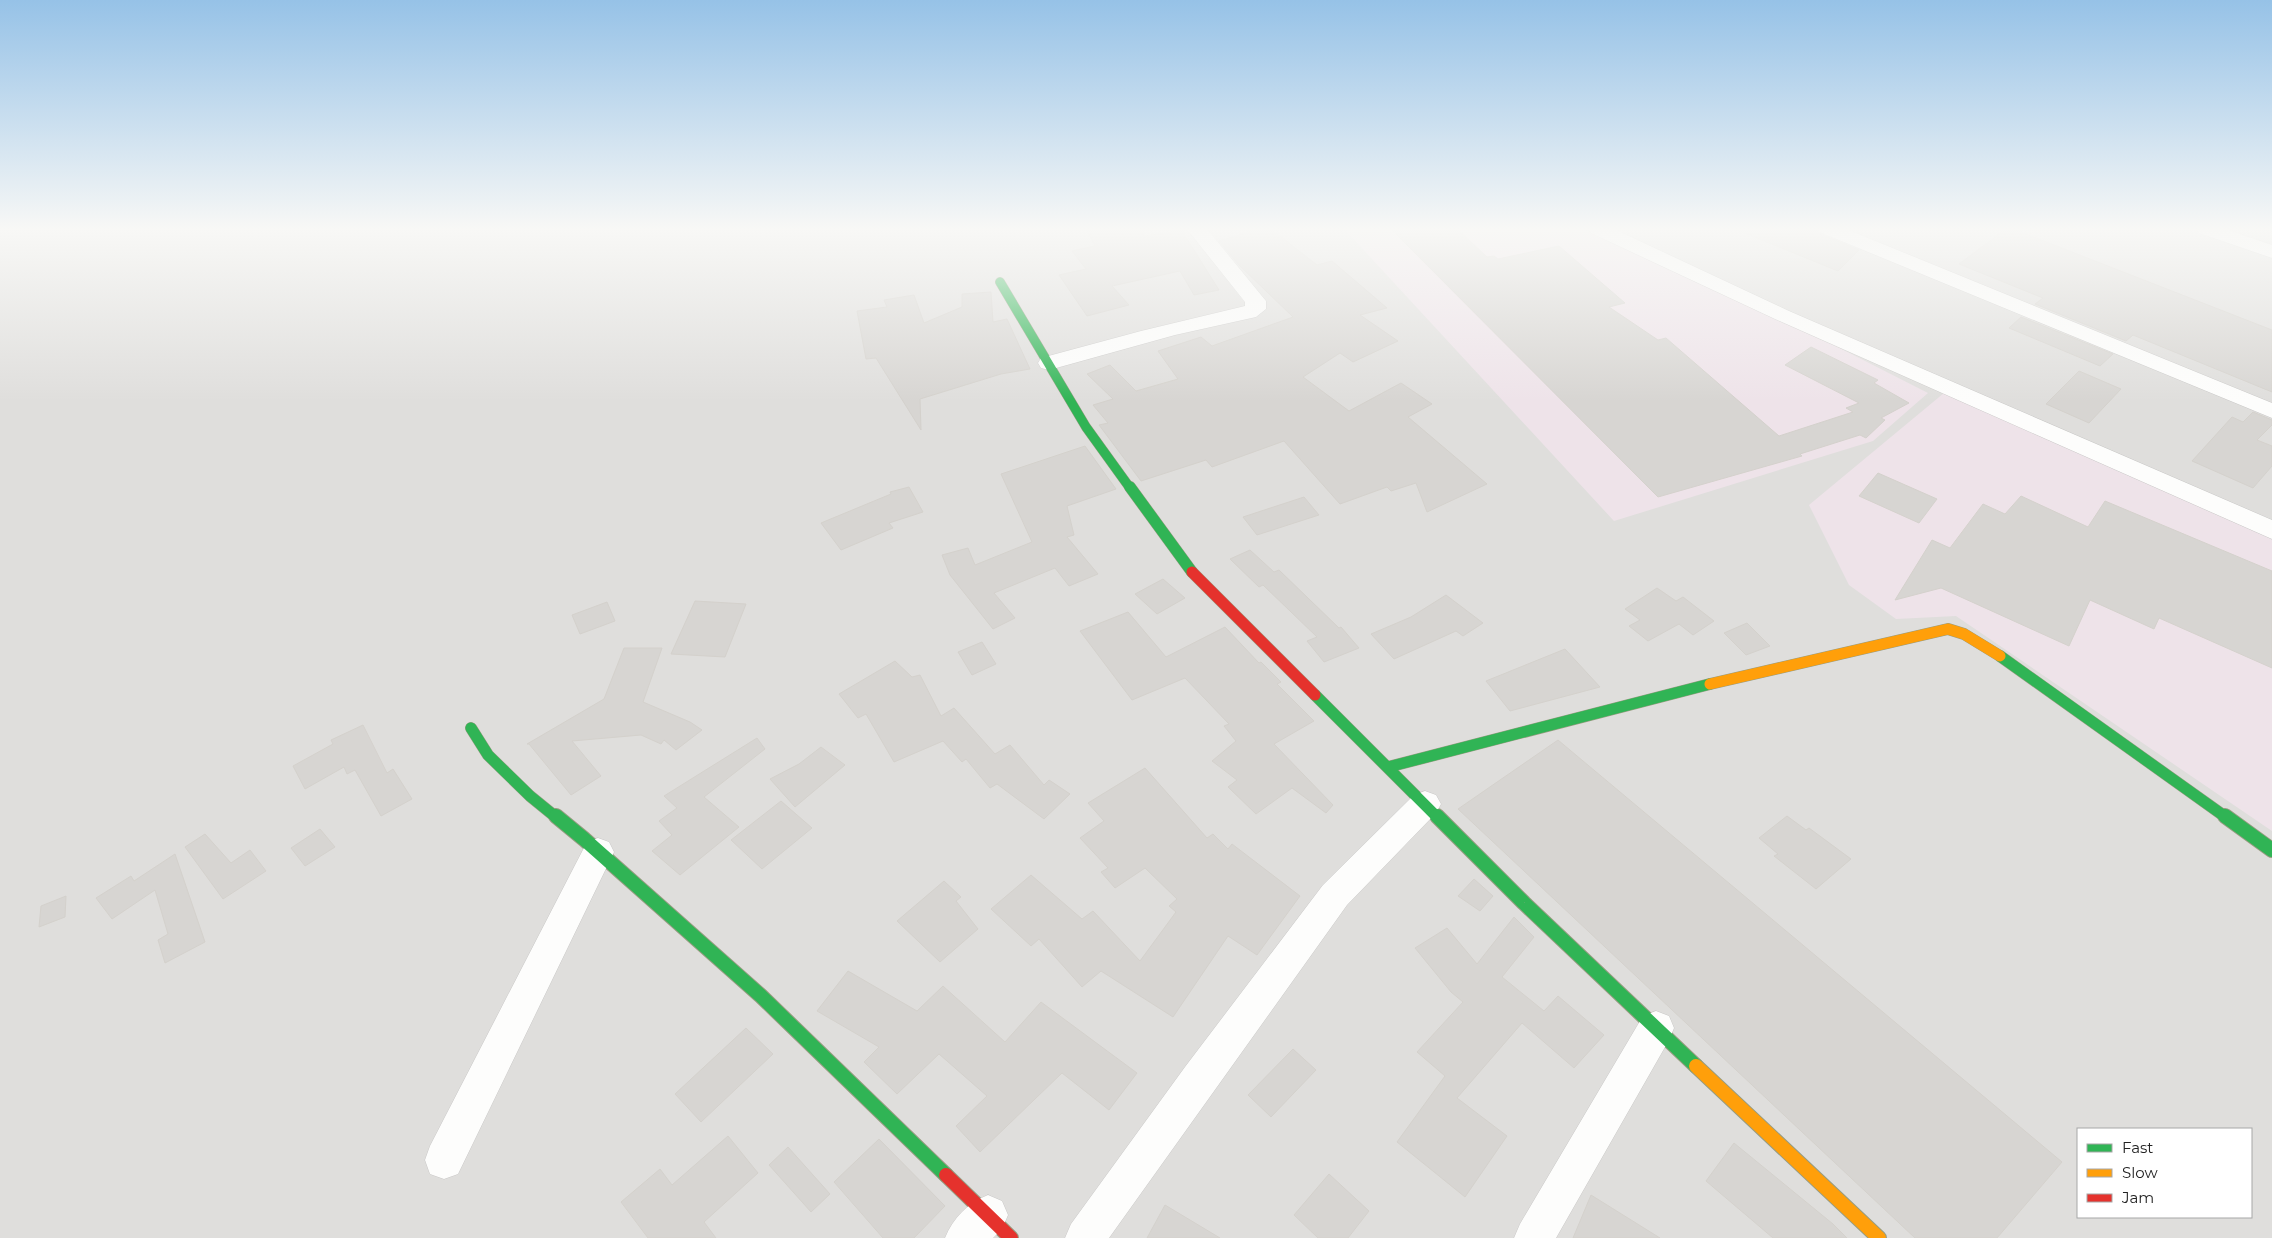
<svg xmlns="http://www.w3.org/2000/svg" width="2272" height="1238" viewBox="0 0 2272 1238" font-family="Montserrat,sans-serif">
	<rect width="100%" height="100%" fill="#f0efeb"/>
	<path fill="#dfdedc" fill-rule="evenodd" d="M 0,229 L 2272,229 L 2272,1238 L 0,1238 ZM 2078,1129 L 2251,1129 L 2251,1217 L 2078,1217 Z"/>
	<path fill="#eee3e9" d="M 1348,229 L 1582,229 L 1737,296 L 1928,393 L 1873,441 L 1614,521 L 1347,232 Z
		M 1944,393 L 2272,534 L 2272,831 L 1956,616 L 1896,619 L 1849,585 L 1809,505 Z"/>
	<path fill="#d7d5d2" stroke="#d4d1cc" d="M 1086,229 L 1139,229 L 1144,236 L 1182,231 L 1219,290 L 1194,295 L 1180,271 L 1112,286 L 1129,305 L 1087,316 L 1059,275 L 1086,269 L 1072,251 L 1095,246 Z
		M 1259,229 L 1271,229 L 1317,265 L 1332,261 L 1387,308 L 1360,315 L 1398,341 L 1353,362 L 1340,353 L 1303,377 L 1349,411 L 1401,383 L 1432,404 L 1408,417 L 1487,484 L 1427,512 L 1416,483 L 1391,491 L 1387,487 L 1340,504 L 1284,441 L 1212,467 L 1206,460 L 1141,481 L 1099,425 L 1108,423 L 1093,405 L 1113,399 L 1087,374 L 1110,365 L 1136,391 L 1178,379 L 1158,351 L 1201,337 L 1212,346 L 1293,317 L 1239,265 L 1219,241 Z
		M 1391,229 L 1457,229 L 1487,257 L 1494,256 L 1498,259 L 1559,246 L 1625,303 L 1609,307 L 1658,340 L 1666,338 L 1779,436 L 1853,412 L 1846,408 L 1859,403 L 1785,365 L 1811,347 L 1878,380 L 1874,383 L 1909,403 L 1881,418 L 1885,420 L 1866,438 L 1860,435 L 1800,454 L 1802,456 L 1658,497 Z
		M 1735,229 L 1808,229 L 1859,250 L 1838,271 Z
		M 2006,229 L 2013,229 L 2272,330 L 2272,392 L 2133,335 L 2126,341 L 2035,304 L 2043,298 L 1959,264 Z
		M 991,292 L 993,322 L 1007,319 L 1030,369 L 1001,374 L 920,399 L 921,430 L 876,358 L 866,359 L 857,311 L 887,307 L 884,300 L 914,295 L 924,323 L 962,307 L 962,294 Z
		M 2021,317 L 2113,354 L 2100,366 L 2009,328 Z
		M 2079,371 L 2121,389 L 2089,423 L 2046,404 Z
		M 2253,412 L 2272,420 L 2272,425 L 2257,440 L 2272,446 L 2272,466 L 2253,488 L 2192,461 L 2232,417 L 2243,422 Z
		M 1085,446 L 1116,489 L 1067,506 L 1074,535 L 1067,537 L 1098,574 L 1069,586 L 1055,568 L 994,593 L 1015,618 L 993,629 L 950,575 L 942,555 L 968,548 L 975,565 L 1032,542 L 1001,474 Z
		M 1878,473 L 1937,499 L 1919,523 L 1859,496 Z
		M 909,487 L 923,512 L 889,523 L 893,528 L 841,550 L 821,523 L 891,494 L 890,492 Z
		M 2021,496 L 2088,527 L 2105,501 L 2272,571 L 2272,668 L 2159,618 L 2154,629 L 2090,600 L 2069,646 L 1941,588 L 1895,600 L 1932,540 L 1950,548 L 1983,504 L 2005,514 Z
		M 1304,497 L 1319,515 L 1257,535 L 1243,517 Z
		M 1250,550 L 1274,572 L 1279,570 L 1339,628 L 1341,627 L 1359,648 L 1324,662 L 1307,641 L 1317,637 L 1263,585 L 1259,587 L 1230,559 Z
		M 1163,579 L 1185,598 L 1157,614 L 1135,594 Z
		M 1657,588 L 1676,601 L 1683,597 L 1714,621 L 1693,635 L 1679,624 L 1648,641 L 1629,626 L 1640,620 L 1625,609 Z
		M 1446,595 L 1483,623 L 1463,636 L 1456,631 L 1394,659 L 1371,634 L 1411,617 Z
		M 695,601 L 746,604 L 725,657 L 671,654 Z
		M 607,602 L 615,621 L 580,634 L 572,615 Z
		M 1128,612 L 1166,657 L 1225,627 L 1259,663 L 1261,662 L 1281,682 L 1277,684 L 1314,721 L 1274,744 L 1333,805 L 1326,813 L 1292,788 L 1256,814 L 1228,787 L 1237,780 L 1212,761 L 1236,741 L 1224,726 L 1229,724 L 1185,678 L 1132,700 L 1080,631 Z
		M 1747,623 L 1770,646 L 1746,655 L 1724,633 Z
		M 982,642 L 996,664 L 972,675 L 958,652 Z
		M 624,648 L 662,648 L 643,702 L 690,722 L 702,730 L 676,750 L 664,740 L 661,744 L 641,735 L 572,741 L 601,776 L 571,795 L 529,744 L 527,744 L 604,699 Z
		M 1565,649 L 1600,687 L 1510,711 L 1486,681 Z
		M 895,661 L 912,677 L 920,675 L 941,716 L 954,708 L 995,754 L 1010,745 L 1044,785 L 1049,780 L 1070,794 L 1044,819 L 997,784 L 990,788 L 966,759 L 962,762 L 943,741 L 894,762 L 866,714 L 858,718 L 839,694 Z
		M 363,725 L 387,773 L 393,769 L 412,799 L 381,816 L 355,770 L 347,774 L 344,767 L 305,789 L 293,766 L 333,744 L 331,740 Z
		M 757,738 L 765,749 L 704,797 L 739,827 L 680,875 L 652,851 L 672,835 L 659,821 L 677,808 L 664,796 Z
		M 1558,740 L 2062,1162 L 1997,1238 L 1915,1238 L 1458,809 Z
		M 821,747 L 845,765 L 795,807 L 770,779 L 799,764 Z
		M 1145,768 L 1207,838 L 1213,834 L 1228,849 L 1232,844 L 1300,896 L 1257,955 L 1228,936 L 1173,1017 L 1101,971 L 1082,987 L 1039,939 L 1031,946 L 991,909 L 1031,875 L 1082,919 L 1093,911 L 1140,961 L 1176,912 L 1169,906 L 1177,899 L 1145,868 L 1115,888 L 1101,872 L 1108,868 L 1080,838 L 1104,821 L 1088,803 Z
		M 781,801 L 812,828 L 762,869 L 731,840 Z
		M 1787,816 L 1806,830 L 1809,828 L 1851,859 L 1816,889 L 1774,856 L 1778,854 L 1759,838 Z
		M 320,829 L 335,847 L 305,866 L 291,848 Z
		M 205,834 L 231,863 L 250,850 L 266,871 L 223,899 L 185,847 Z
		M 175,854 L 205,942 L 165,963 L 158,940 L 168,934 L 155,890 L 112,919 L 96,898 L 131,876 L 134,881 Z
		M 1474,879 L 1493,896 L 1480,911 L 1458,896 Z
		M 944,881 L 961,897 L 956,901 L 978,929 L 940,962 L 897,921 Z
		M 66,896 L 65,917 L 39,927 L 41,906 Z
		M 1514,917 L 1534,937 L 1502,977 L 1544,1011 L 1558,996 L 1604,1035 L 1574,1068 L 1522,1023 L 1457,1098 L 1507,1136 L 1465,1197 L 1397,1142 L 1445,1076 L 1417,1052 L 1463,1002 L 1451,992 L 1415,948 L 1447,928 L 1477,964 Z
		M 848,971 L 917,1011 L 943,986 L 1005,1042 L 1041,1002 L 1137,1073 L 1109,1110 L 1062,1073 L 980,1152 L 956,1126 L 987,1096 L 939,1054 L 897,1094 L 864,1062 L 879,1047 L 817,1011 Z
		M 746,1028 L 773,1054 L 701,1122 L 675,1094 Z
		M 1293,1049 L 1316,1070 L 1271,1117 L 1248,1095 Z
		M 728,1136 L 758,1173 L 704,1222 L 716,1238 L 648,1238 L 621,1202 L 660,1169 L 672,1185 Z
		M 879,1139 L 945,1206 L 914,1238 L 883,1238 L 834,1182 Z
		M 1734,1143 L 1833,1224 L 1847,1238 L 1773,1238 L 1706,1181 Z
		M 788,1147 L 830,1194 L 811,1212 L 769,1165 Z
		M 1329,1174 L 1369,1211 L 1348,1238 L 1318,1238 L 1294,1215 Z
		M 1591,1195 L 1660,1238 L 1573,1238 Z
		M 1165,1205 L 1220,1238 L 1147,1238 Z"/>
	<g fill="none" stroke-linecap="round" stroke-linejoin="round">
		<g stroke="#c9c8c7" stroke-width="1">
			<path id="street" d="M 1187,229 L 1207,229 L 1266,301 L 1266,309 L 1256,317 L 1175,335 L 1049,370 L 1041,368 L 1038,363 L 1041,358 L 1141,331 L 1245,306 L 1245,302 Z
				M 1588,229 L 1614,229 L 1789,311 L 2272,520 L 2272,539 L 1775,319 L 1591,233 Z
				M 1819,229 L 1846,229 L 2272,403 L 2272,418 L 1822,233 Z
				M 2196,229 L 2225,229 L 2272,245 L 2272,258 L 2199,233 Z
				M 1425,791 L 1436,795 L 1441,804 L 1436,813 L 1347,905 L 1109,1238 L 1065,1238 L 1071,1224 L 1185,1067 L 1323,885 L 1414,795 Z
				M 598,838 L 609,842 L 614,852 L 458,1174 L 444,1179 L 430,1174 L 425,1160 L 430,1146 L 587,842 Z
				M 1656,1011 L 1669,1016 L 1674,1028 L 1669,1040 L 1556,1238 L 1514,1238 L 1520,1224 L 1643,1016 Z
				M 988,1195 L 1002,1201 L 1008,1215 L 1002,1229 L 993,1238 L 945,1238 C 953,1218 968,1203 988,1195 Z"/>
		</g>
		<g stroke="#979c81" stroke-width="10">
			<path id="fast-far2" d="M 1000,282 L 1086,427 L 1130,488"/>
		</g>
		<g stroke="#979c81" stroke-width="12">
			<path id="fast-far1" d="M 1130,487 L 1192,572
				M 2000,656 L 2227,818
				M 1315,695 L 1438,818
				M 471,728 L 488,755 L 530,796 L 557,818
				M 1388,767 L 1710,684"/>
		</g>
		<g stroke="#979c81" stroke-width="16">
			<path id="fast" d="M 556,816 L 584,839 L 761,996 L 946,1175
				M 1437,816 L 1524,903 L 1696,1066
				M 2225,816 L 2272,850"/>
		</g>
		<g stroke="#979c81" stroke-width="12">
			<path id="slow-far1" d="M 1710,684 L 1948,629 L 1964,634 L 2000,656"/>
		</g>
		<g stroke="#979c81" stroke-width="16">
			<path id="slow" d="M 1696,1066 L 1879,1238"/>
		</g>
		<g stroke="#979c81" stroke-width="12">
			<path id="jam-far1" d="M 1192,572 L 1315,695"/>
		</g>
		<g stroke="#979c81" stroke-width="16">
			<path id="jam" d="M 946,1175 L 1011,1238"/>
		</g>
		<use href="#street" fill="#fdfdfc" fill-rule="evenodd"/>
		<use href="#fast-far2" stroke="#30b455" stroke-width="9"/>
		<use href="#fast-far1" stroke="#30b455" stroke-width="11"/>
		<use href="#fast" stroke="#30b455" stroke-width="14"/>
		<use href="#slow-far1" stroke="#ff9f0a" stroke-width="11"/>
		<use href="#slow" stroke="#ff9f0a" stroke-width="14"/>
		<use href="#jam-far1" stroke="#e5322d" stroke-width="11"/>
		<use href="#jam" stroke="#e5322d" stroke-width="14"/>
	</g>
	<linearGradient id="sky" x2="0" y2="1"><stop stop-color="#96c2e7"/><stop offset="0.57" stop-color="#f8f8f6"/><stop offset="1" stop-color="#f8f8f6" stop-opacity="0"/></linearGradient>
	<rect width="2272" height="402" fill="url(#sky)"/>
	<rect x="2077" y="1128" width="175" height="90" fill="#ffffff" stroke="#a7a7a7"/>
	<rect x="2087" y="1144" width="25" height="8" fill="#30b455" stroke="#a7a7a7"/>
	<text x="2122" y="1153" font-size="15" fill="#222222">Fast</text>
	<rect x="2087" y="1169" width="25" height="8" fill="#ff9f0a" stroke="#a7a7a7"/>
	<text x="2122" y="1178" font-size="15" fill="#222222">Slow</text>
	<rect x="2087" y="1194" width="25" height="8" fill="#e5322d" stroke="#a7a7a7"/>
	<text x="2122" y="1203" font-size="15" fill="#222222">Jam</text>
</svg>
